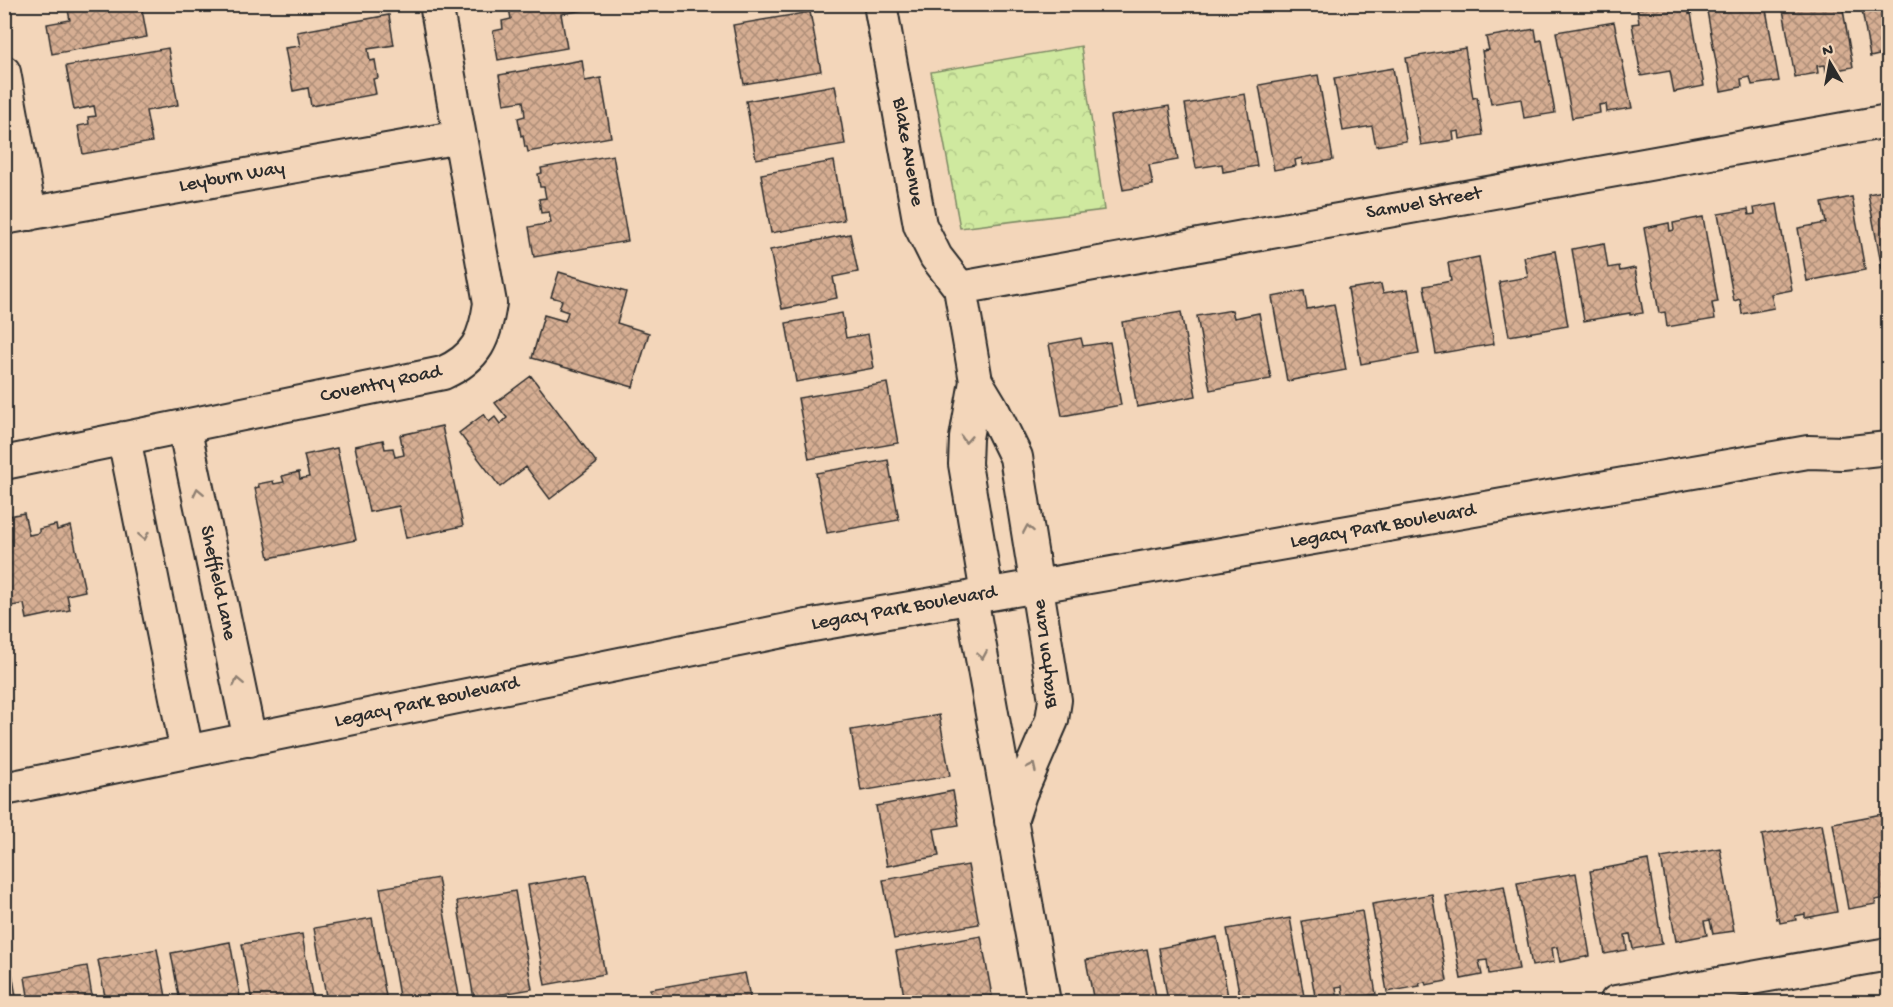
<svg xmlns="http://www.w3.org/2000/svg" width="1893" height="1007" viewBox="0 0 1893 1007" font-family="'Gochi Hand',sans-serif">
	<defs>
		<pattern id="park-crowns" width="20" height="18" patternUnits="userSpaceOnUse" patternTransform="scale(1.5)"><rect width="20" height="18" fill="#cfe99f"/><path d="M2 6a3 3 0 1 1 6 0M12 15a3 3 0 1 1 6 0" fill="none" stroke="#b2c889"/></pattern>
		<pattern id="building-cross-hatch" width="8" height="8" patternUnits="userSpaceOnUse" patternTransform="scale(1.5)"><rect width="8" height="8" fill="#d6ae93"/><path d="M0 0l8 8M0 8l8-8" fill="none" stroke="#ae8e78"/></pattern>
	</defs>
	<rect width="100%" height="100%" fill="#f3d6ba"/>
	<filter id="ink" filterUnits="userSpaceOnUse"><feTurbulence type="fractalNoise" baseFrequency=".0167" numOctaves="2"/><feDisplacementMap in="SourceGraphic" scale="12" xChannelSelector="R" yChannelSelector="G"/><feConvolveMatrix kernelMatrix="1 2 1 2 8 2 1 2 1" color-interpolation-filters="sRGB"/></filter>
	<g filter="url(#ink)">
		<path fill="url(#park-crowns)" stroke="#7d8a65" stroke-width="1.5" d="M 1081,46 L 1104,210 L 960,228 L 931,72 Z"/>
		<path fill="url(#building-cross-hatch)" stroke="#2b2b2b" stroke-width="1.5" d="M 61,4 L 141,4 L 147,37 L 52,54 L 47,24 L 70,20 L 68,10 L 62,11 Z
			M 487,4 L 595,4 L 596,8 L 561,14 L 567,48 L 498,60 L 493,31 L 503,29 L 502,21 L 511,19 L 509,8 L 488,12 Z
			M 730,4 L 763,4 L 731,10 Z
			M 1662,4 L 1688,4 L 1689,14 L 1691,13 L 1704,86 L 1674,92 L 1670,71 L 1641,76 L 1632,24 L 1639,23 L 1637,9 Z
			M 1765,4 L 1779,81 L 1752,85 L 1750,77 L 1741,79 L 1742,87 L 1721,91 L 1706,5 Z
			M 1782,4 L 1842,4 L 1853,67 L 1826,72 L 1825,65 L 1817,66 L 1818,73 L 1795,77 Z
			M 1861,4 L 1888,4 L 1888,53 L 1870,57 Z
			M 810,12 L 821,71 L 744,84 L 733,25 Z
			M 389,15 L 394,45 L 368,49 L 370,61 L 375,60 L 378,78 L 373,79 L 376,94 L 311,106 L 308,88 L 293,91 L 285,48 L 300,46 L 297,32 Z
			M 1614,22 L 1632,108 L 1607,112 L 1606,104 L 1599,105 L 1600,113 L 1572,118 L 1556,32 Z
			M 1535,29 L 1537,41 L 1542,40 L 1555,113 L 1524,118 L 1521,99 L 1491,104 L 1482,51 L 1489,50 L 1486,37 Z
			M 168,48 L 178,105 L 146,111 L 152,142 L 83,154 L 78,126 L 89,124 L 88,117 L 96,116 L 94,106 L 74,110 L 66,66 Z
			M 1465,48 L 1473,98 L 1477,97 L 1483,135 L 1460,139 L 1459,131 L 1453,132 L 1454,140 L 1421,145 L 1406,58 Z
			M 582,60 L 585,81 L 601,78 L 611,137 L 528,152 L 527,147 L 525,147 L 523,135 L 521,136 L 518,118 L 525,116 L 523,101 L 504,104 L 499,75 Z
			M 1393,68 L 1406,141 L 1376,146 L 1372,126 L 1343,131 L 1334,78 Z
			M 1318,75 L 1333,160 L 1303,165 L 1302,158 L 1295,160 L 1296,166 L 1274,170 L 1259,85 Z
			M 835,85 L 845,144 L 756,159 L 746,101 Z
			M 1245,94 L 1257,166 L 1223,172 L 1222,164 L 1196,168 L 1185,104 Z
			M 1169,106 L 1178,160 L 1149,165 L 1153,185 L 1123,190 L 1110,116 Z
			M 613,155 L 628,241 L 534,257 L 529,227 L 551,223 L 549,212 L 541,213 L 539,199 L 546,198 L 544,187 L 540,187 L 538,174 L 542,173 L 541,168 Z
			M 834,161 L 844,220 L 771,233 L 761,174 Z
			M 1888,190 L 1888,268 L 1882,269 L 1868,194 Z
			M 1852,197 L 1865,270 L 1807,281 L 1798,228 L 1826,223 L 1822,203 Z
			M 1777,204 L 1792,290 L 1771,294 L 1774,308 L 1742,314 L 1740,299 L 1734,301 L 1718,214 L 1748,209 L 1749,215 L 1755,214 L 1754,208 Z
			M 1703,217 L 1718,302 L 1712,303 L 1715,319 L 1667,327 L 1665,312 L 1659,313 L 1644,228 L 1669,223 L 1670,231 L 1674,230 L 1673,223 Z
			M 850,234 L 858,272 L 833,277 L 837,298 L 782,309 L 770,250 Z
			M 1604,243 L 1608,268 L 1619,266 L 1620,271 L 1635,268 L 1643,313 L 1630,315 L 1630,313 L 1584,321 L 1572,249 Z
			M 1555,251 L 1568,326 L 1509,336 L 1499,282 L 1528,277 L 1524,257 Z
			M 1479,257 L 1494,344 L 1436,354 L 1424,286 L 1451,281 L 1448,263 Z
			M 559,272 L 626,292 L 617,323 L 649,333 L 633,387 L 532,358 L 544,315 L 565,321 L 568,312 L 559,309 L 562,300 L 551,297 Z
			M 1381,284 L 1383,293 L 1408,289 L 1419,354 L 1361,364 L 1348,289 Z
			M 1304,291 L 1307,309 L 1334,304 L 1346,370 L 1287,381 L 1272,297 Z
			M 1232,310 L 1234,318 L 1259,313 L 1271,379 L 1210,390 L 1197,316 Z
			M 1181,312 L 1196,396 L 1137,407 L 1122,322 Z
			M 842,313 L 846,338 L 868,334 L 874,368 L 796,382 L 786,323 Z
			M 1081,338 L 1083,346 L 1110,342 L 1121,405 L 1062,416 L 1049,344 Z
			M 531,376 L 597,463 L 550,499 L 526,467 L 500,487 L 459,433 L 484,414 L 489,422 L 495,417 L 500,424 L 507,418 L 495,403 Z
			M 887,383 L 898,443 L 809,459 L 798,398 Z
			M 442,426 L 463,526 L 406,538 L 399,506 L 369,512 L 355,446 L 383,440 L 385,449 L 393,448 L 395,457 L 404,455 L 400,435 Z
			M 337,448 L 356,540 L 269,558 L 255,488 L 259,487 L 258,484 L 273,481 L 274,484 L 284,482 L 282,476 L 299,472 L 300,479 L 309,477 L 304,455 Z
			M 888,460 L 899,520 L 827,533 L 816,473 Z
			M 24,513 L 29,535 L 39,533 L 39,529 L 56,525 L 57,530 L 71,526 L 85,591 L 67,595 L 70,610 L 27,619 L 24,604 L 11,606 L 4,573 L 4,517 Z
			M 939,715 L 950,776 L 861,791 L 851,730 Z
			M 953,791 L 959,825 L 934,829 L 939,856 L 887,866 L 876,806 Z
			M 1888,813 L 1888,900 L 1886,898 L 1875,900 L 1876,904 L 1848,909 L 1833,823 Z
			M 1822,824 L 1837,912 L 1805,918 L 1805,914 L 1795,916 L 1796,920 L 1780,923 L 1779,918 L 1777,919 L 1762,835 Z
			M 1720,848 L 1734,931 L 1713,934 L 1710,920 L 1704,921 L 1707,935 L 1676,941 L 1661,858 Z
			M 1648,860 L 1662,944 L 1633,949 L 1630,934 L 1625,935 L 1627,950 L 1605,954 L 1590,871 Z
			M 968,865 L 979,924 L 894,939 L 883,880 Z
			M 1576,873 L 1590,956 L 1560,962 L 1557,947 L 1552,948 L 1554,962 L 1532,966 L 1517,883 Z
			M 587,875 L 605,974 L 545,985 L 528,885 Z
			M 438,878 L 460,1001 L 400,1002 L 380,888 Z
			M 1504,886 L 1519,969 L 1489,974 L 1487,960 L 1479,961 L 1482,975 L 1461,979 L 1446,896 Z
			M 515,891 L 532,989 L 474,999 L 457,901 Z
			M 1432,894 L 1447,981 L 1426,985 L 1425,982 L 1419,983 L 1420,986 L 1387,992 L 1372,904 Z
			M 1362,911 L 1376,994 L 1344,1000 L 1342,986 L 1336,987 L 1338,1001 L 1316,1002 L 1302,921 Z
			M 372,918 L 387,1002 L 327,1002 L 314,928 Z
			M 1290,918 L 1305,1002 L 1241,1002 L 1227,929 Z
			M 302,934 L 313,1002 L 252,1002 L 242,944 Z
			M 981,936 L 992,996 L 957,1002 L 905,1002 L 896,951 Z
			M 1217,937 L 1229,1002 L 1168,1002 L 1159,948 Z
			M 230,942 L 241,1002 L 180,1002 L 171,953 Z
			M 157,949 L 167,1002 L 106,1002 L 98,960 Z
			M 1147,949 L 1157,1002 L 1094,1002 L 1086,960 Z
			M 87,966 L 93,1002 L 29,1002 L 25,977 Z
			M 12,973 L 17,1002 L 4,1002 L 4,975 Z
			M 745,973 L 751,1002 L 652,1002 L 650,989 Z"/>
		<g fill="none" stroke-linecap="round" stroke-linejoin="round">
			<g stroke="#2b2b2b" stroke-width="36">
				<path id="street" d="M 880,4 L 920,225 L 936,257 L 960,288 L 976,381 L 966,438 L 965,464 L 987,594
					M 4,72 L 30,214
					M 4,218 L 460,137
					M 960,288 L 1888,121
					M 976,381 L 991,406 L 1016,457 L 1055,700 L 1052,720 L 1020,794 L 1011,821
					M 184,426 L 250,740
					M 124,438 L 187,752
					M 4,463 L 443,373 C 477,358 485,338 490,303 L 436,4
					M 971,597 L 1044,1002
					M 4,789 L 807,626 L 1808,452 L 1842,453 L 1888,448
					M 1616,1002 L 1888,954"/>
			</g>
			<use href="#street" stroke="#f3d6ba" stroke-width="32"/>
		</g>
		<defs><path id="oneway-chevron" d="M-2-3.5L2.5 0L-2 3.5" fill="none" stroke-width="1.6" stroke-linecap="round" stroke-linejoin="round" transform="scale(1.5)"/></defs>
		<g stroke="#8f8072">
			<use href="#oneway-chevron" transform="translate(966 439) rotate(94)"/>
			<use href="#oneway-chevron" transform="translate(198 492) rotate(-102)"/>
			<use href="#oneway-chevron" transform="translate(1028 529) rotate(-100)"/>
			<use href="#oneway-chevron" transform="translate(144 536) rotate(79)"/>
			<use href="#oneway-chevron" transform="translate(982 655) rotate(80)"/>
			<use href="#oneway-chevron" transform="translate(238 682) rotate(-102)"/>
			<use href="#oneway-chevron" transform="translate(1032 767) rotate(-65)"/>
		</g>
	</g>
	<g text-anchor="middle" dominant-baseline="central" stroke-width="6" stroke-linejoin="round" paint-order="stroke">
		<g font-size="20" fill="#2b2b2b" stroke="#f3d6ba">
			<text transform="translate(907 152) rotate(80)">Blake Avenue</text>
			<text transform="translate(232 178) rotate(-10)">Leyburn Way</text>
			<text transform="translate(1424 204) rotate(-10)">Samuel Street</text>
			<text transform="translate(381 385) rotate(-12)">Coventry Road</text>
			<text transform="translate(1383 527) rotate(-10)">Legacy Park Boulevard</text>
			<text transform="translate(217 583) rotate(78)">Sheffield Lane</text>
			<text transform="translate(904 609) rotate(-10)">Legacy Park Boulevard</text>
			<text transform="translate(1046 654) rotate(-96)">Brayton Lane</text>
			<text transform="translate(427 703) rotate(-12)">Legacy Park Boulevard</text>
		</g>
	</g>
	<rect width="1893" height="1007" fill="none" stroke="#f3d6ba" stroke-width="24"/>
	<rect x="12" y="12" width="1869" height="983" fill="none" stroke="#2b2b2b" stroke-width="2" filter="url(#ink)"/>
	<g transform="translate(1830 63) rotate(350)" stroke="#f3d6ba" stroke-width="4.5" paint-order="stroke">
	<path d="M0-4.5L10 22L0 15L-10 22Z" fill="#2b2b2b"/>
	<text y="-9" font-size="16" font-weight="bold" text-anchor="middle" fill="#2b2b2b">N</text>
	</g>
</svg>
